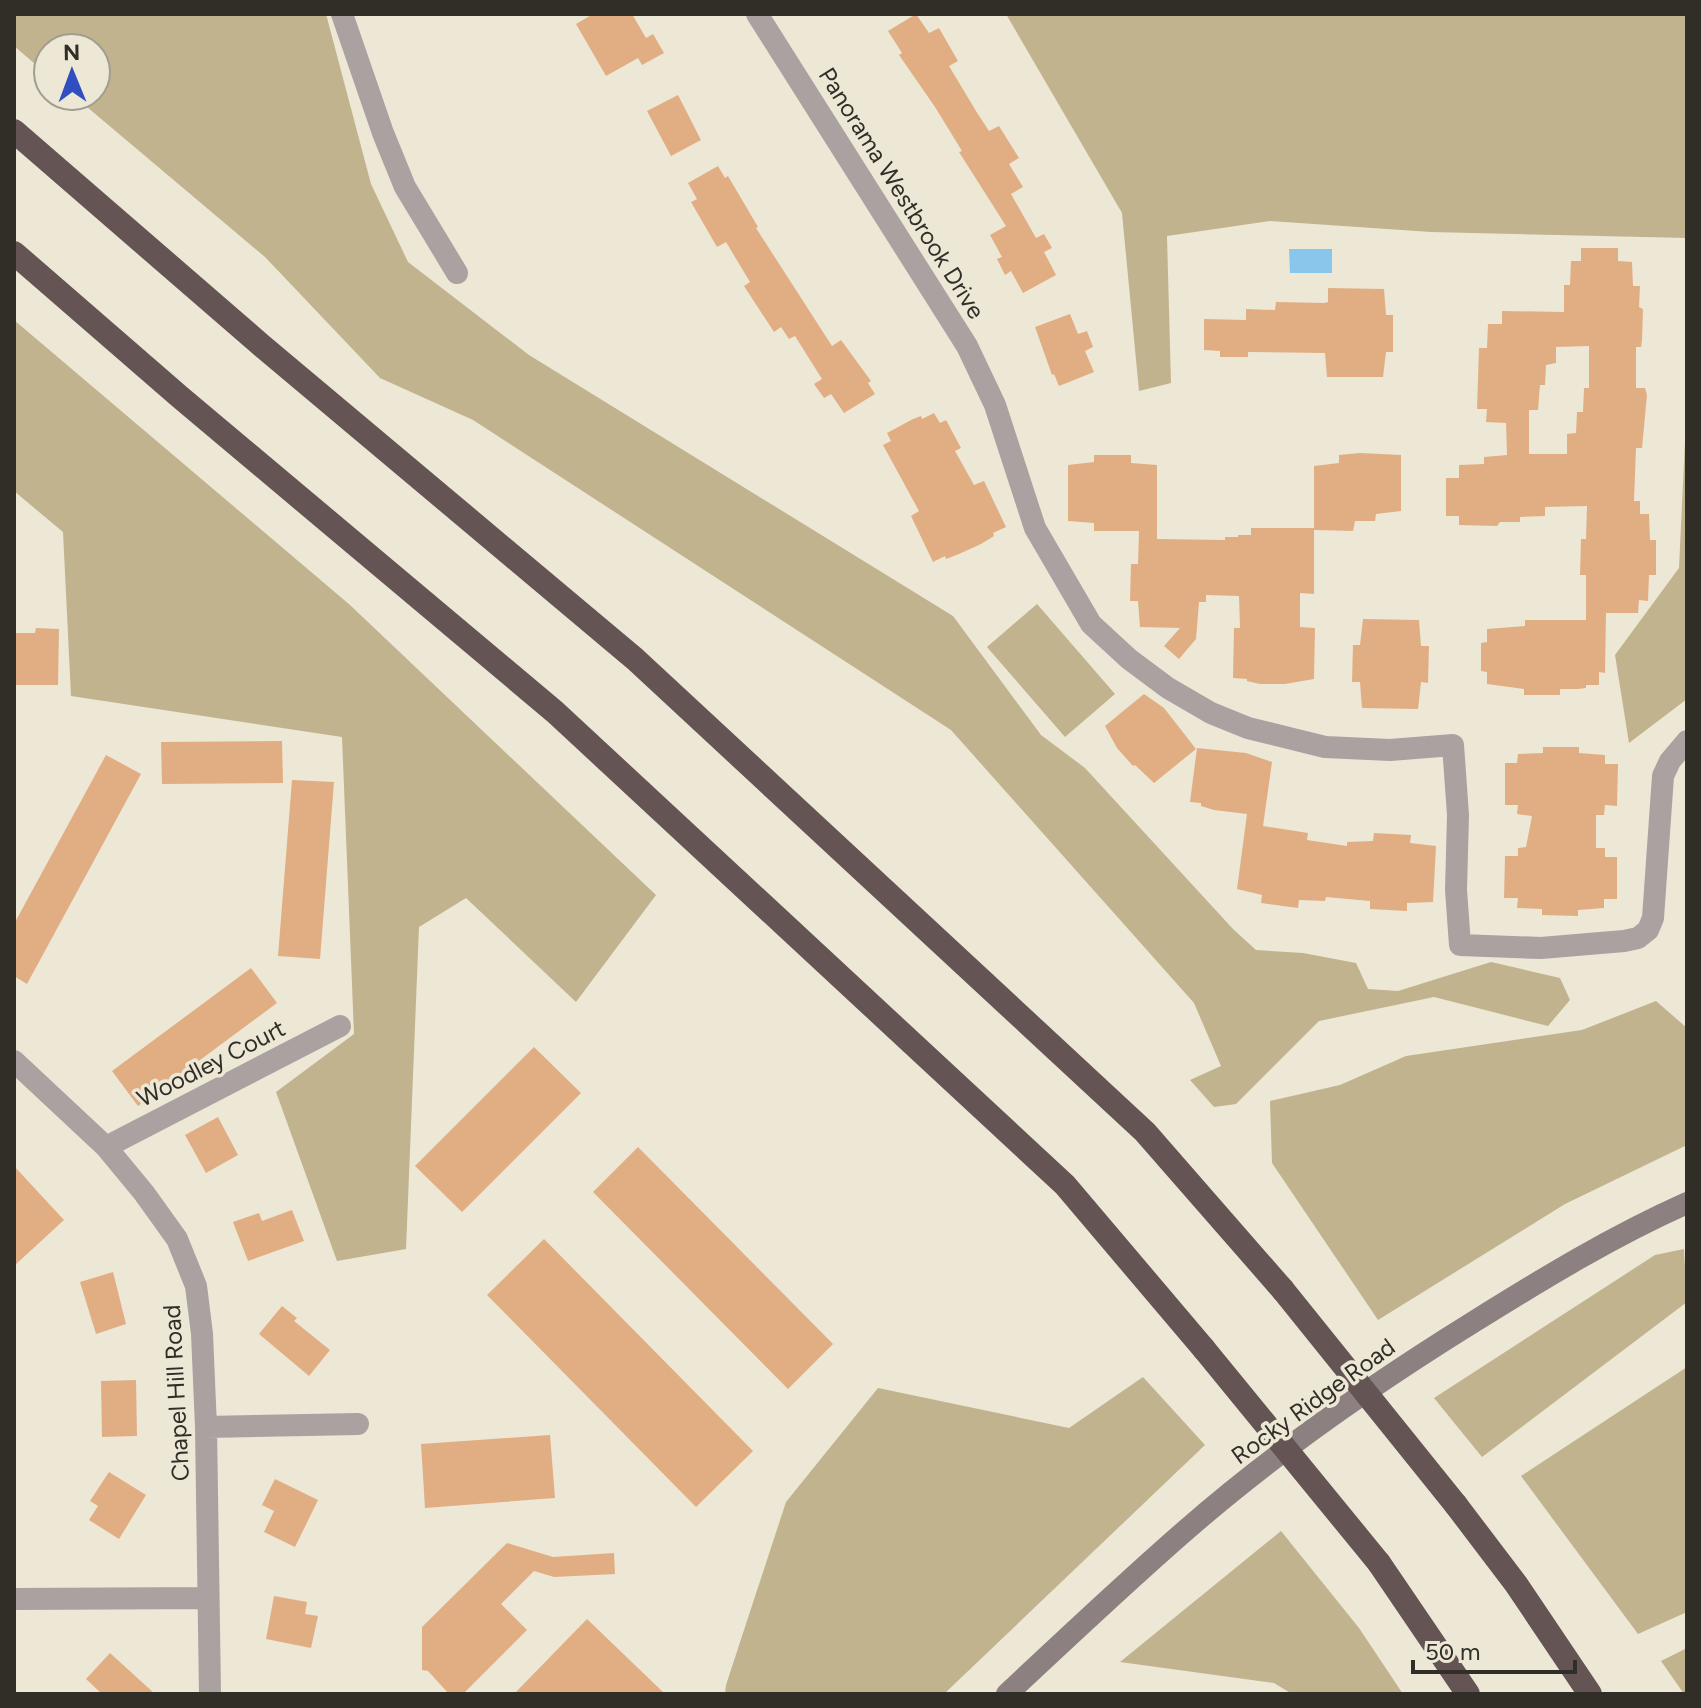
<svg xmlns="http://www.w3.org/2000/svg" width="1701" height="1708" viewBox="0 0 1701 1708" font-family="Figtree,sans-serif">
	<rect width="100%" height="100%" fill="#ede7d6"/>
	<path fill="#c1b38d" d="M 14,14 L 326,14 L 371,184 L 408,262 L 529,355 L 953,616 L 1041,735 L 1085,768 L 1233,929 L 1256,950 L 1303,953 L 1356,963 L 1368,989 L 1398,991 L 1491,962 L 1560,978 L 1570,1000 L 1548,1026 L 1434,997 L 1319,1021 L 1236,1104 L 1214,1107 L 1190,1080 L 1221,1066 L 1194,1003 L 951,730 L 473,420 L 380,378 L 265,257 L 74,96 L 96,96 L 96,48 L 48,48 L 48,75 L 14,46 Z
		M 1006,14 L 1687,14 L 1687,238 L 1431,232 L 1270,221 L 1167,236 L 1171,383 L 1139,391 L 1122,213 Z
		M 14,320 L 350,605 L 656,895 L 576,1002 L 466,898 L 419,927 L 406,1249 L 337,1261 L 276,1092 L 354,1034 L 342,737 L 71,696 L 63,532 L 14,491 Z
		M 1687,399 L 1687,699 L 1629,743 L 1615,655 L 1679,568 Z
		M 1037,604 L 1115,694 L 1065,737 L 987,647 Z
		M 1656,1001 L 1687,1028 L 1687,1145 L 1565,1204 L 1378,1320 L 1272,1163 L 1270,1101 L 1340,1085 L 1406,1056 L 1582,1030 Z
		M 1684,1249 L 1687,1302 L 1482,1457 L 1434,1398 L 1655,1255 Z
		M 1687,1367 L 1687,1612 L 1638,1634 L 1521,1476 Z
		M 1143,1377 L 1205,1445 L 944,1694 L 725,1694 L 726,1685 L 786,1502 L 878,1388 L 1069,1428 Z
		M 1281,1531 L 1359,1628 L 1403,1694 L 1292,1694 L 1274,1683 L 1120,1662 Z
		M 1687,1648 L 1687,1694 L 1684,1694 L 1661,1661 Z"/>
	<path fill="#8ac6ec" d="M 1289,249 L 1332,249 L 1332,273 L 1290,273 Z"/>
	<path fill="#e1ae84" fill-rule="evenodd" d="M 593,14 L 632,14 L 646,38 L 653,34 L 664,53 L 642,65 L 638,58 L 606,76 L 576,24 Z
		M 916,14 L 929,33 L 939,28 L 958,61 L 949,66 L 976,111 L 989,131 L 999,126 L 1019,158 L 1009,164 L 1023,187 L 1011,194 L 1036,238 L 1044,234 L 1052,248 L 1044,252 L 1056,275 L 1023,293 L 1011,271 L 1005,275 L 997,259 L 1002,257 L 990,235 L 1006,226 L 959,152 L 962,151 L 935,107 L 899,55 L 902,53 L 888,31 Z
		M 678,95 L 701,140 L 671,156 L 647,111 Z
		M 718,166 L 725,178 L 728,176 L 758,227 L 756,228 L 832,346 L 841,340 L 871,381 L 868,383 L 875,394 L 844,413 L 831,394 L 824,398 L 814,384 L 822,379 L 795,336 L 789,339 L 781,327 L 774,332 L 744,286 L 750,282 L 726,242 L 717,247 L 691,202 L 697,199 L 688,183 Z
		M 1581,248 L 1618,248 L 1618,261 L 1632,262 L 1633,286 L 1640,286 L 1639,307 L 1643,309 L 1642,340 L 1641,347 L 1636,347 L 1636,388 L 1645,388 L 1647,395 L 1642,448 L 1636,448 L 1634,501 L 1640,501 L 1640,514 L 1649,514 L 1650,540 L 1656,540 L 1656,575 L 1649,575 L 1648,601 L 1639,600 L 1638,613 L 1606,613 L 1605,673 L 1599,672 L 1599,685 L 1586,685 L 1586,688 L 1578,689 L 1560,689 L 1560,695 L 1524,695 L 1524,689 L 1487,684 L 1487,672 L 1481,671 L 1481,643 L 1487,642 L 1487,629 L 1525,626 L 1525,620 L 1586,620 L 1586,575 L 1580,575 L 1581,539 L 1586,539 L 1587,506 L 1545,507 L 1545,516 L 1520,517 L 1520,522 L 1500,522 L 1497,526 L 1459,525 L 1459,516 L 1446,516 L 1446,478 L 1459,478 L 1459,465 L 1484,464 L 1484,457 L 1507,455 L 1506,423 L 1486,422 L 1487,409 L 1477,409 L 1479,348 L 1487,348 L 1488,324 L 1502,324 L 1502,311 L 1564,312 L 1564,285 L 1570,285 L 1571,261 L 1581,261 ZM 1589,346 L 1589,388 L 1584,388 L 1583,412 L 1577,412 L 1576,433 L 1567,434 L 1567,454 L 1529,454 L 1529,410 L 1538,410 L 1540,385 L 1545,385 L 1546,365 L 1556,363 L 1556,347 Z
		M 1328,288 L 1384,289 L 1386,315 L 1393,315 L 1393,352 L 1386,352 L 1383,377 L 1327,377 L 1325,353 L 1248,352 L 1248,357 L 1220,357 L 1220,351 L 1204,350 L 1204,319 L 1246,320 L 1246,309 L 1275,310 L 1276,302 L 1325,303 L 1328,302 Z
		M 1070,314 L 1078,334 L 1087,331 L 1093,347 L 1085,351 L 1094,372 L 1059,386 L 1054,374 L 1052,375 L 1035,327 Z
		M 934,413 L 940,423 L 946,420 L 961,448 L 955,451 L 974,485 L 984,481 L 1006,527 L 993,533 L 994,536 L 981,544 L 959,554 L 946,559 L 945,556 L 933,562 L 911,516 L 919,511 L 883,445 L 891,441 L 887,433 L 913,419 L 921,416 L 922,419 Z
		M 1360,453 L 1401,455 L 1401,511 L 1376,514 L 1375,521 L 1355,521 L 1353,531 L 1314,530 L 1314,594 L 1300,593 L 1300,627 L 1315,628 L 1314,679 L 1285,684 L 1260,684 L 1247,681 L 1247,679 L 1233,678 L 1234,628 L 1240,628 L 1239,596 L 1206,595 L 1206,602 L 1199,602 L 1196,639 L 1179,659 L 1164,646 L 1180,628 L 1140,627 L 1138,601 L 1130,601 L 1131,564 L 1138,564 L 1139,531 L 1094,531 L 1094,523 L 1068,521 L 1068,465 L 1094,462 L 1094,455 L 1131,455 L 1131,463 L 1157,465 L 1157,539 L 1225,540 L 1225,537 L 1238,537 L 1238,535 L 1251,535 L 1251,528 L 1314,528 L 1314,466 L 1339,463 L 1339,455 Z
		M 1363,619 L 1419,620 L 1421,646 L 1429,646 L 1428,683 L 1421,682 L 1418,709 L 1362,708 L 1360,682 L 1352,682 L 1353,645 L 1360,645 Z
		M 36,628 L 59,629 L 58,685 L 15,685 L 16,633 L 35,633 Z
		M 1144,694 L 1164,708 L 1196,749 L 1154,783 L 1135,765 L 1133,766 L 1117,748 L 1105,726 Z
		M 282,741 L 283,783 L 162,784 L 161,742 Z
		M 1543,747 L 1579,747 L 1579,753 L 1605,755 L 1605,764 L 1618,764 L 1617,806 L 1605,805 L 1604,815 L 1596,815 L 1596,848 L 1605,848 L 1605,857 L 1617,857 L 1617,899 L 1604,899 L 1604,908 L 1578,910 L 1578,916 L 1542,915 L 1542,909 L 1517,908 L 1518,898 L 1504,898 L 1505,856 L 1518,856 L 1518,848 L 1526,847 L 1532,816 L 1517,814 L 1518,805 L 1505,805 L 1505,763 L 1517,763 L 1518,754 L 1543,753 Z
		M 1197,748 L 1246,753 L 1272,762 L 1263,826 L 1308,833 L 1307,840 L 1347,846 L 1347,842 L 1373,841 L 1374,833 L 1411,835 L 1410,843 L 1436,846 L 1433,902 L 1407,903 L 1407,911 L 1370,909 L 1370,901 L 1326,897 L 1325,901 L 1299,900 L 1298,908 L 1261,903 L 1262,895 L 1237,889 L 1247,814 L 1214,810 L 1201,806 L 1201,803 L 1190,802 Z
		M 106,755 L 141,774 L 27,984 L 14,976 L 14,924 Z
		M 292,780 L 334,782 L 320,959 L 278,956 Z
		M 251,968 L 277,1003 L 138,1106 L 112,1071 Z
		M 534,1047 L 581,1093 L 462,1212 L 415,1166 Z
		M 218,1117 L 238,1155 L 206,1173 L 185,1135 Z
		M 638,1147 L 833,1344 L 788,1389 L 593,1192 Z
		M 14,1166 L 64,1220 L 14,1266 Z
		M 292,1210 L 304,1241 L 248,1261 L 233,1222 L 259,1213 L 262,1221 Z
		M 544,1239 L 753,1451 L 696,1507 L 487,1295 Z
		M 113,1272 L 126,1324 L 96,1334 L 80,1282 Z
		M 282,1306 L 297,1318 L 294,1321 L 330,1350 L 309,1376 L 259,1334 Z
		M 136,1380 L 137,1436 L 102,1437 L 101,1381 Z
		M 550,1435 L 555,1498 L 425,1508 L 421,1444 Z
		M 109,1472 L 146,1495 L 119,1539 L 89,1520 L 98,1506 L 90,1501 Z
		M 275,1479 L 318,1500 L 295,1547 L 264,1532 L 274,1511 L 262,1505 Z
		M 507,1543 L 553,1557 L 614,1553 L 615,1574 L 554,1577 L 534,1571 L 501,1604 L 527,1630 L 463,1694 L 449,1694 L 428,1671 L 422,1670 L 422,1627 Z
		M 274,1596 L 307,1602 L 305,1614 L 318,1616 L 311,1648 L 266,1639 Z
		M 587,1619 L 665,1694 L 514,1694 Z
		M 110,1653 L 155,1694 L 102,1694 L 86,1679 Z"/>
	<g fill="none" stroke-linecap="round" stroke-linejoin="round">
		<path stroke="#aaa1a1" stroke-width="22" d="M 342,14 L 383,133 L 405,187 L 457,273
			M 757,14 L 967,346 L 995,405 L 1035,528 L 1091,624 L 1129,659 L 1168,688 L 1211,713 L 1248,728 L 1325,747 L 1390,750 L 1453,745 L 1458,815 L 1456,890 L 1460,945 L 1541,948 L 1624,941 L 1638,938 L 1648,930 L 1653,918 L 1663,776 L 1670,761 L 1687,741
			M 14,1061 L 106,1147 L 144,1193 L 177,1239 L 196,1286 L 202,1334 L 206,1427 L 210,1694
			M 106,1147 L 340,1026
			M 206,1427 L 358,1424
			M 14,1599 L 208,1598"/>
		<path stroke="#8c8080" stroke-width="22" d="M 1007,1694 C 1066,1639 1125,1583 1186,1530 C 1275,1452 1375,1383 1475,1321 C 1544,1278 1613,1236 1687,1203"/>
		<path stroke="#655454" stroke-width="24" d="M 14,131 L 261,345 L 635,659 L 1145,1132 L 1283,1290
			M 14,253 L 180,397 L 555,712 L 1065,1185 L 1204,1349
			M 1456,1505 L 1516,1584 L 1590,1694
			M 1379,1563 L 1468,1694"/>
		<path stroke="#655454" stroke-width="24" d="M 1283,1290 L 1456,1505
			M 1204,1349 L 1379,1563"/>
	</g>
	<g text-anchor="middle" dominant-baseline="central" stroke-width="7" stroke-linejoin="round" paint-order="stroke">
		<g font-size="24" fill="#302e27" stroke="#ede7d6">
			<text transform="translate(902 193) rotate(58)">Panorama Westbrook Drive</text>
			<text transform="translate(211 1063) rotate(-27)">Woodley Court</text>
			<text transform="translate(176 1393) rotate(-93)">Chapel Hill Road</text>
			<text transform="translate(1313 1401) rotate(-36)">Rocky Ridge Road</text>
		</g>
	</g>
	<rect width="1701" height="1708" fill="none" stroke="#302e27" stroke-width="32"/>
	<g transform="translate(72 72) rotate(359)"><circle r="38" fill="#ede7d6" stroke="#a19d90" stroke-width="2"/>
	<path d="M0-6L14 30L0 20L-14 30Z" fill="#304ebf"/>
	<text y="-12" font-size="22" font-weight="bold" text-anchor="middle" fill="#302e27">N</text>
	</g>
	<path d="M1413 1660v12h162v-12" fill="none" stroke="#302e27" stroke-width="4"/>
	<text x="1425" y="1660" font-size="24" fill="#302e27" stroke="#ede7d6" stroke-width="6" paint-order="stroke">50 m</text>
</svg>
